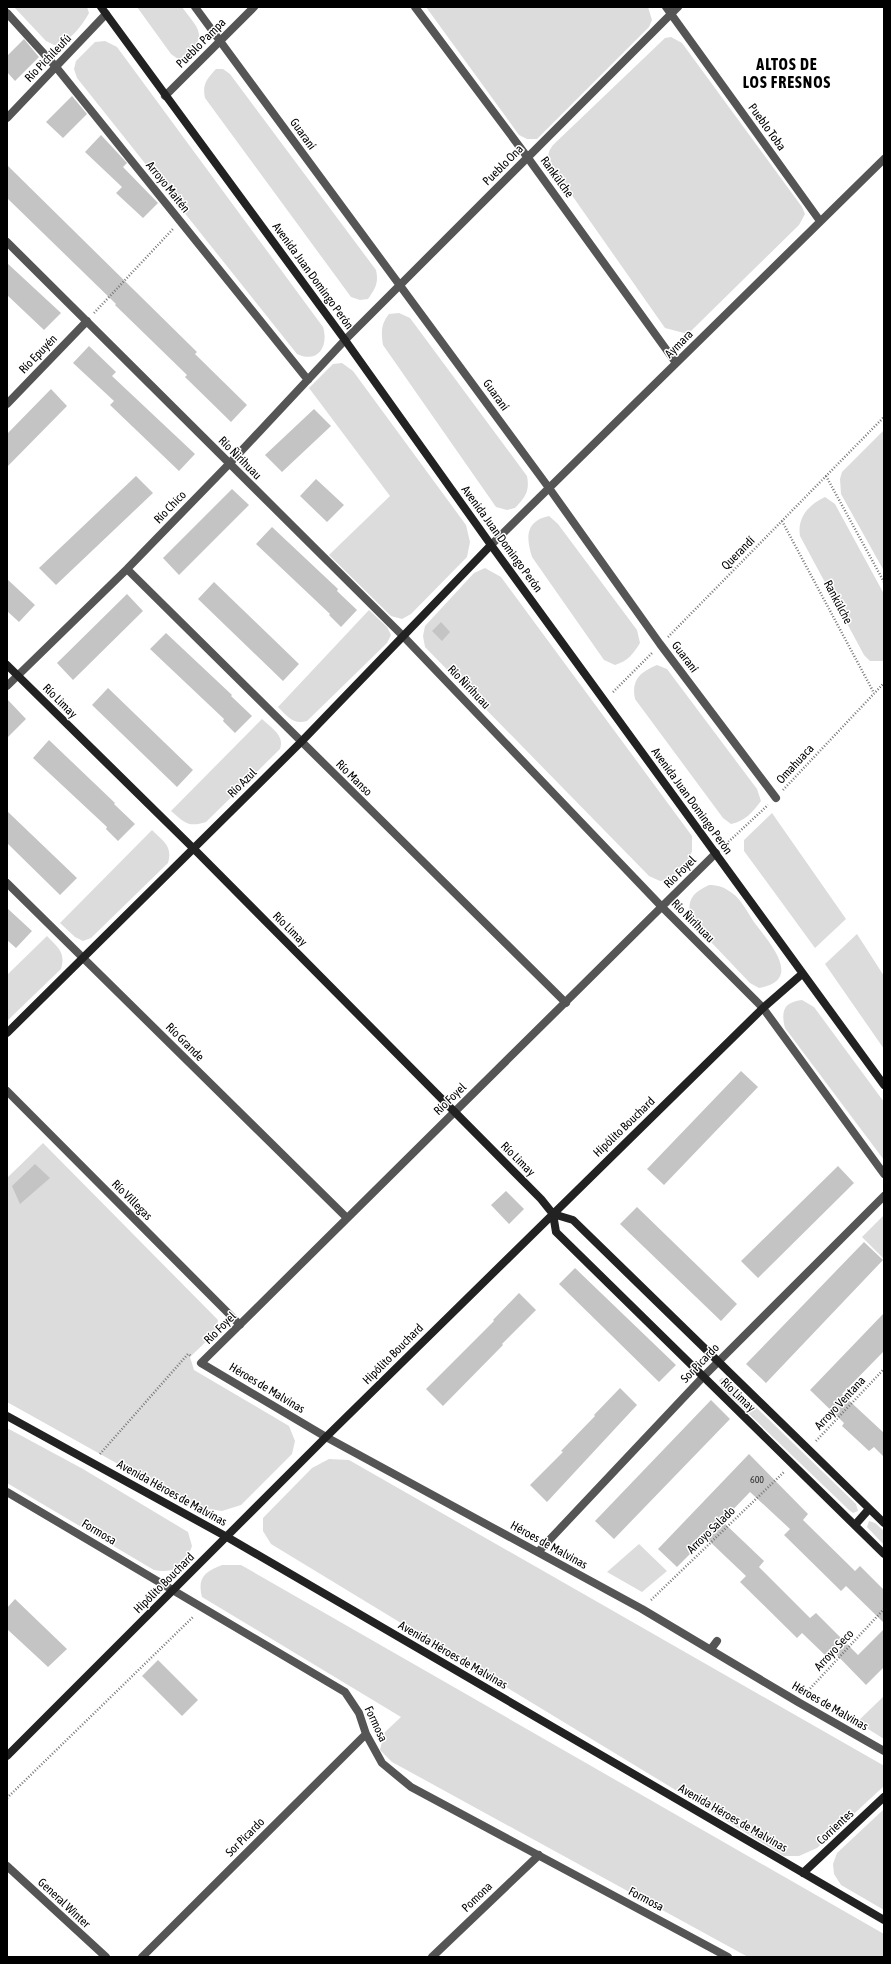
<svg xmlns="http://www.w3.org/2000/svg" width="891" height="1964" viewBox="0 0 891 1964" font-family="'Asap Condensed',sans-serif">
	<rect width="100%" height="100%" fill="#fff"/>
	<path fill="#dcdcdc" d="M 14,7 L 87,7 L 89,13 C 82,26 69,43 54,45 L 46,41 Z
		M 137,7 L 182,7 C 199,30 208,34 186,58 L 178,59 L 171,54 Z
		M 426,7 L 648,7 L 652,20 L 649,27 L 537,139 L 527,139 L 519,135 Z
		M 671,37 L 682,43 L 802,207 L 805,214 L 799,225 L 691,331 L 684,333 L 665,328 L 550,164 C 547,155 548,152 553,145 L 665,38 Z
		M 105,41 L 117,47 L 323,327 C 329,346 318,364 297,354 L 77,78 L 74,69 L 76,61 L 95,42 Z
		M 216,69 L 223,69 L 230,74 L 376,270 C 379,283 375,289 368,299 L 360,300 L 351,297 L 205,98 C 202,84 207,79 216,69 Z
		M 399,313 L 410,318 L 527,476 C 530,492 525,497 515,508 L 507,510 L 496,507 L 383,345 C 381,332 381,324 389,314 Z
		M 342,363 L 353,371 L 466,525 L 470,542 L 467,557 L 411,614 L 402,619 L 391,616 L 329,555 L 390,496 L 309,388 L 333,364 Z
		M 884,430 L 884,571 L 841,494 L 840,479 L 842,472 Z
		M 825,497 L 835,504 L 884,594 L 883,661 L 870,661 L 864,655 L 800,536 C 797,518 808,505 825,497 Z
		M 549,516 L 558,524 L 637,630 L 640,643 C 633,654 628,661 615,665 L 604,660 L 532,557 C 526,538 525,521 549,516 Z
		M 485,568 L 501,577 L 692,836 L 692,851 L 687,864 L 670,879 L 660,881 L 649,876 L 425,647 L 423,636 L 425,626 L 474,573 Z
		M 369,610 L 387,627 L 391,635 L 387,643 L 307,721 C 293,725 287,716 278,707 Z
		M 657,665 L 667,669 L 757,789 L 761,801 C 752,813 745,821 731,824 L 723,818 L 635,699 C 631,680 640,672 657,665 Z
		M 262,719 C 271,728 285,735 280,749 L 206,822 C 188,828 184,822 171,811 Z
		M 772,813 L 846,919 L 815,948 L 744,851 L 744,840 Z
		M 152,830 C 163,841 173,846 168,863 L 91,938 L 83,941 L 75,937 L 60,923 Z
		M 709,885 C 718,885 724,887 732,893 C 741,899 748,913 754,922 C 768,941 805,980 759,988 L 750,983 L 691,921 C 687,901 690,894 709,885 Z
		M 857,934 L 884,976 L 884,1049 L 825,964 Z
		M 47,936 C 58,948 66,952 61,969 L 7,1021 L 7,975 Z
		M 802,1000 L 814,1007 L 884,1102 L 884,1160 L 785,1028 C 781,1012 783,1002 802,1000 Z
		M 43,1143 L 218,1320 L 216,1332 L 190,1357 L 194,1370 L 289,1426 L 295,1441 L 292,1454 L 241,1505 L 222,1511 L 195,1507 L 7,1402 L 7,1178 Z
		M 884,1215 L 884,1259 L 862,1237 Z
		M 722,1378 L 728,1380 L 856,1504 L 858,1511 L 853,1513 L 849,1510 L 721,1387 L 719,1380 Z
		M 7,1428 L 83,1469 L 188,1532 L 192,1546 C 185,1565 177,1574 154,1570 L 7,1483 Z
		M 329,1459 L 349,1460 L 881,1764 L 884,1766 L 884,1786 L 817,1848 L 799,1856 L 784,1856 L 271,1544 L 263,1531 L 263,1518 L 312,1468 Z
		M 869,1521 L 875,1523 L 884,1531 L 884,1545 L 867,1527 Z
		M 639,1544 L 667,1571 L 642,1592 L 607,1572 Z
		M 222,1565 L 241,1565 L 884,1934 L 884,1957 L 748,1957 L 392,1762 L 380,1750 L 384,1733 L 401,1717 L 202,1597 C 197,1577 205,1572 222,1565 Z
		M 884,1696 L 884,1739 L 857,1722 Z
		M 884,1809 L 884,1910 L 841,1885 L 834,1874 L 833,1864 L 837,1853 Z"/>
	<path fill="#c4c4c4" d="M 24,39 L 39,57 L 15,81 L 7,72 L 7,56 Z
		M 72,96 L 87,114 L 63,138 L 46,122 Z
		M 101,135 L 127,163 L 123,167 L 158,203 L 143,218 L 116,193 L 122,187 L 85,152 Z
		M 7,165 L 197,352 L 195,354 L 247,405 L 231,422 L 185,377 L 187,375 L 115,305 L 116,304 L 7,198 Z
		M 7,263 L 61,313 L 44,330 L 7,295 Z
		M 89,346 L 116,372 L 112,376 L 195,454 L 179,471 L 110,405 L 114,401 L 73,363 Z
		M 51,389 L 67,406 L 7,467 L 7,434 Z
		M 314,409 L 331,426 L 282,472 L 265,455 Z
		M 136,476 L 153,493 L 56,585 L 39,568 Z
		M 316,479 L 344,505 L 327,522 L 300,496 Z
		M 232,489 L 249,505 L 179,575 L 163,558 Z
		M 272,527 L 338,589 L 337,591 L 357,610 L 341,627 L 329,615 L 330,614 L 256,544 Z
		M 7,579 L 35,605 L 19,622 L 7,611 Z
		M 214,582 L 299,664 L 283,681 L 198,599 Z
		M 127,594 L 143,611 L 73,680 L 57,663 Z
		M 441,622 L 450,632 L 442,641 L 432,631 Z
		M 166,633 L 232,695 L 231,696 L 252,716 L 235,733 L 223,721 L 224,719 L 150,649 Z
		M 108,688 L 193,770 L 177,787 L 92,705 Z
		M 7,699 L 26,719 L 7,738 Z
		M 49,740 L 115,803 L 114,804 L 135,824 L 118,841 L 106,829 L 107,827 L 33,758 Z
		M 7,811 L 77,878 L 60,895 L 7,843 Z
		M 7,908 L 32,931 L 16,948 L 7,940 Z
		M 741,1071 L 758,1087 L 664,1185 L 647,1169 Z
		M 35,1164 L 50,1178 L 20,1204 L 12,1186 Z
		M 838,1166 L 854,1183 L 758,1278 L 741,1261 Z
		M 506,1191 L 524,1209 L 509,1224 L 491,1205 Z
		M 637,1207 L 737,1304 L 721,1321 L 620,1224 Z
		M 864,1242 L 883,1260 L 766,1383 L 746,1364 Z
		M 575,1268 L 676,1365 L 659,1382 L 559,1284 Z
		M 519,1293 L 536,1310 L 502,1344 L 503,1345 L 443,1406 L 426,1389 L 494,1321 L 493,1320 Z
		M 884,1313 L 884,1351 L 842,1394 L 884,1433 L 884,1457 L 874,1447 L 869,1451 L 842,1426 L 844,1423 L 810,1390 Z
		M 620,1388 L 637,1405 L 547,1502 L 530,1485 L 563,1452 L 561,1451 L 595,1416 L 594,1415 Z
		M 711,1400 L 730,1419 L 614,1539 L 595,1521 Z
		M 749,1454 L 808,1514 L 803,1520 L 855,1571 L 860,1566 L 884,1590 L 884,1623 L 846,1586 L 841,1591 L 784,1535 L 790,1529 L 750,1492 L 722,1521 L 764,1561 L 759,1567 L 810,1618 L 816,1613 L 858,1655 L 884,1629 L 884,1667 L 866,1685 L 832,1650 L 826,1656 L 802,1633 L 797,1638 L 740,1582 L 746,1576 L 706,1538 L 677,1567 L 658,1549 Z
		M 15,1599 L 67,1649 L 48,1667 L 7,1629 L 7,1608 Z
		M 158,1660 L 198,1700 L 182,1716 L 142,1676 Z"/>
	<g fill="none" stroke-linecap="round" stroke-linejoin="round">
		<path stroke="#777" stroke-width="2.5" stroke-dasharray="1 2" stroke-linecap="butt" d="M 94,313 L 173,229
			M 826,476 L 884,582
			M 782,521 L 874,693
			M 668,637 L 884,417
			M 613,692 L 652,653
			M 783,790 L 884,683
			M 724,846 L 768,805
			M 816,1441 L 884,1369
			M 100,1454 L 188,1354 L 191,1356
			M 651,1600 L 784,1472
			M 806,1693 L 884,1609
			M 7,1798 L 194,1616"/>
		<path stroke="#555" stroke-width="8" d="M 711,1649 L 717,1641"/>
		<path stroke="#555" stroke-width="8" d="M 195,7 L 549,488 L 660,644 L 776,798
			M 415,7 L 528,158 L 676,363
			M 666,7 L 820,221
			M 7,13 L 56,67 L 308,380
			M 165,96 L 254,7
			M 7,118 L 106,14
			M 7,242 L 403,636 L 662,907 L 763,1008 L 884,1174
			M 7,404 L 87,321
			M 491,545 L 884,159
			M 127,569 L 566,1003
			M 7,686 L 127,569 L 229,464 L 345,340 L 678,7
			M 716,853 L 201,1363 L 326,1437 L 642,1609 L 798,1702 L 884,1751
			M 7,883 L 347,1218
			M 7,1091 L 240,1325
			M 7,1492 L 345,1692 L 359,1713 L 366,1734 L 382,1763 L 411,1787 L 728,1957
			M 538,1552 L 703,1377 L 884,1196
			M 7,1866 L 106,1957
			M 142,1957 L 366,1734
			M 432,1957 L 539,1855"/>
		<path stroke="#222" stroke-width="8" d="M 101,7 L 345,340 L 491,545 L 884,1085
			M 7,665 L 193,848 L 541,1199 L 553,1214 L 556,1232 L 884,1554
			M 7,1033 L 301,742 L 491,545
			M 553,1214 L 573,1220 L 884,1523
			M 7,1416 L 227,1537 L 884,1920
			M 855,1525 L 869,1509
			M 7,1756 L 326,1437 L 763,1008 L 802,974
			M 803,1873 L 884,1797"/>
	</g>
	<g text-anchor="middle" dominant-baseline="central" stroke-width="3" stroke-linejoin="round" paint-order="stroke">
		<g font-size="10" fill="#313131">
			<text x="757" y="1479">600</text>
		</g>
		<g font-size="12" fill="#000" stroke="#fff">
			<text transform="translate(201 43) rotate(-45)">Pueblo Pampa</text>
			<text transform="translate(48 58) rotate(-46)">Río Pichileufú</text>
			<text transform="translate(767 127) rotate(54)">Pueblo Toba</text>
			<text transform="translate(303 134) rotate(54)">Guaraní</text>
			<text transform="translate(503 165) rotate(-45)">Pueblo Ona</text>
			<text transform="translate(557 177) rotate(54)">Rankülche</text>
			<text transform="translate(168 187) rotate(51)">Arroyo Maitén</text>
			<text transform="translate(313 276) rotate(54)">Avenida Juan Domingo Perón</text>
			<text transform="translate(679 344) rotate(-45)">Aymara</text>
			<text transform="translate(38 354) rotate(-46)">Río Epuyén</text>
			<text transform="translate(496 395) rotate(54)">Guaraní</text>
			<text transform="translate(240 458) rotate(45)">Río Ñirihuau</text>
			<text transform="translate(170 507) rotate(-46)">Río Chico</text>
			<text transform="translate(502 539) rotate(54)">Avenida Juan Domingo Perón</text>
			<text transform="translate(738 553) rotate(-45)">Querandí</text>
			<text transform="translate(838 602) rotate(62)">Rankülche</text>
			<text transform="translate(685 657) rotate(53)">Guaraní</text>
			<text transform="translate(469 687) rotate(46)">Río Ñirihuau</text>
			<text transform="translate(60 701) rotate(45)">Río Limay</text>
			<text transform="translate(795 764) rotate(-47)">Omahuaca</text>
			<text transform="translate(354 778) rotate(45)">Río Manso</text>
			<text transform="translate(242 783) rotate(-45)">Río Azul</text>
			<text transform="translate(692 801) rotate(54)">Avenida Juan Domingo Perón</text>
			<text transform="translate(680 872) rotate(-45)">Río Foyel</text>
			<text transform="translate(693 921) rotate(45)">Río Ñirihuau</text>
			<text transform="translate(290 929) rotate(45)">Río Limay</text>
			<text transform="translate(185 1042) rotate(45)">Río Grande</text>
			<text transform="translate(450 1099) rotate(-44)">Río Foyel</text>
			<text transform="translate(624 1127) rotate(-44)">Hipólito Bouchard</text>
			<text transform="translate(518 1159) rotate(45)">Río Limay</text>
			<text transform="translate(132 1200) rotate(45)">Río Villegas</text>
			<text transform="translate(220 1328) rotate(-45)">Río Foyel</text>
			<text transform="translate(393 1354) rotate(-45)">Hipólito Bouchard</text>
			<text transform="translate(700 1363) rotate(-46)">Sor Picardo</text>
			<text transform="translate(267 1388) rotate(31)">Héroes de Malvinas</text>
			<text transform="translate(738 1395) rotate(44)">Río Limay</text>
			<text transform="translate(840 1403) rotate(-47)">Arroyo Ventana</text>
			<text transform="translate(172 1493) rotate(29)">Avenida Héroes de Malvinas</text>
			<text transform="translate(711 1530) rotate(-44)">Arroyo Salado</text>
			<text transform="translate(99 1532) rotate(31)">Formosa</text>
			<text transform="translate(549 1545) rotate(29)">Héroes de Malvinas</text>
			<text transform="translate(164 1583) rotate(-45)">Hipólito Bouchard</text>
			<text transform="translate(834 1650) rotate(-47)">Arroyo Seco</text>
			<text transform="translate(453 1655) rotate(30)">Avenida Héroes de Malvinas</text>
			<text transform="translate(830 1706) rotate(30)">Héroes de Malvinas</text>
			<text transform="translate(376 1724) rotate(65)">Formosa</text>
			<text transform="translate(733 1818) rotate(30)">Avenida Héroes de Malvinas</text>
			<text transform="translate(835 1827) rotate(-43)">Corrientes</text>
			<text transform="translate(245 1837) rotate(-45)">Sor Picardo</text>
			<text transform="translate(477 1897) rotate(-44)">Pomona</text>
			<text transform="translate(646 1899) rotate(28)">Formosa</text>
			<text transform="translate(64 1903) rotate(43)">General Winter</text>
		</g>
		<g font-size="16" font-weight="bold" letter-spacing="1" fill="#000" stroke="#fff">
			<text x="787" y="64">ALTOS DE<tspan x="787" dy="18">LOS FRESNOS</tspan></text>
		</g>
	</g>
	<rect width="891" height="1964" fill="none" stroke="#000000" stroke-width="16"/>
</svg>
